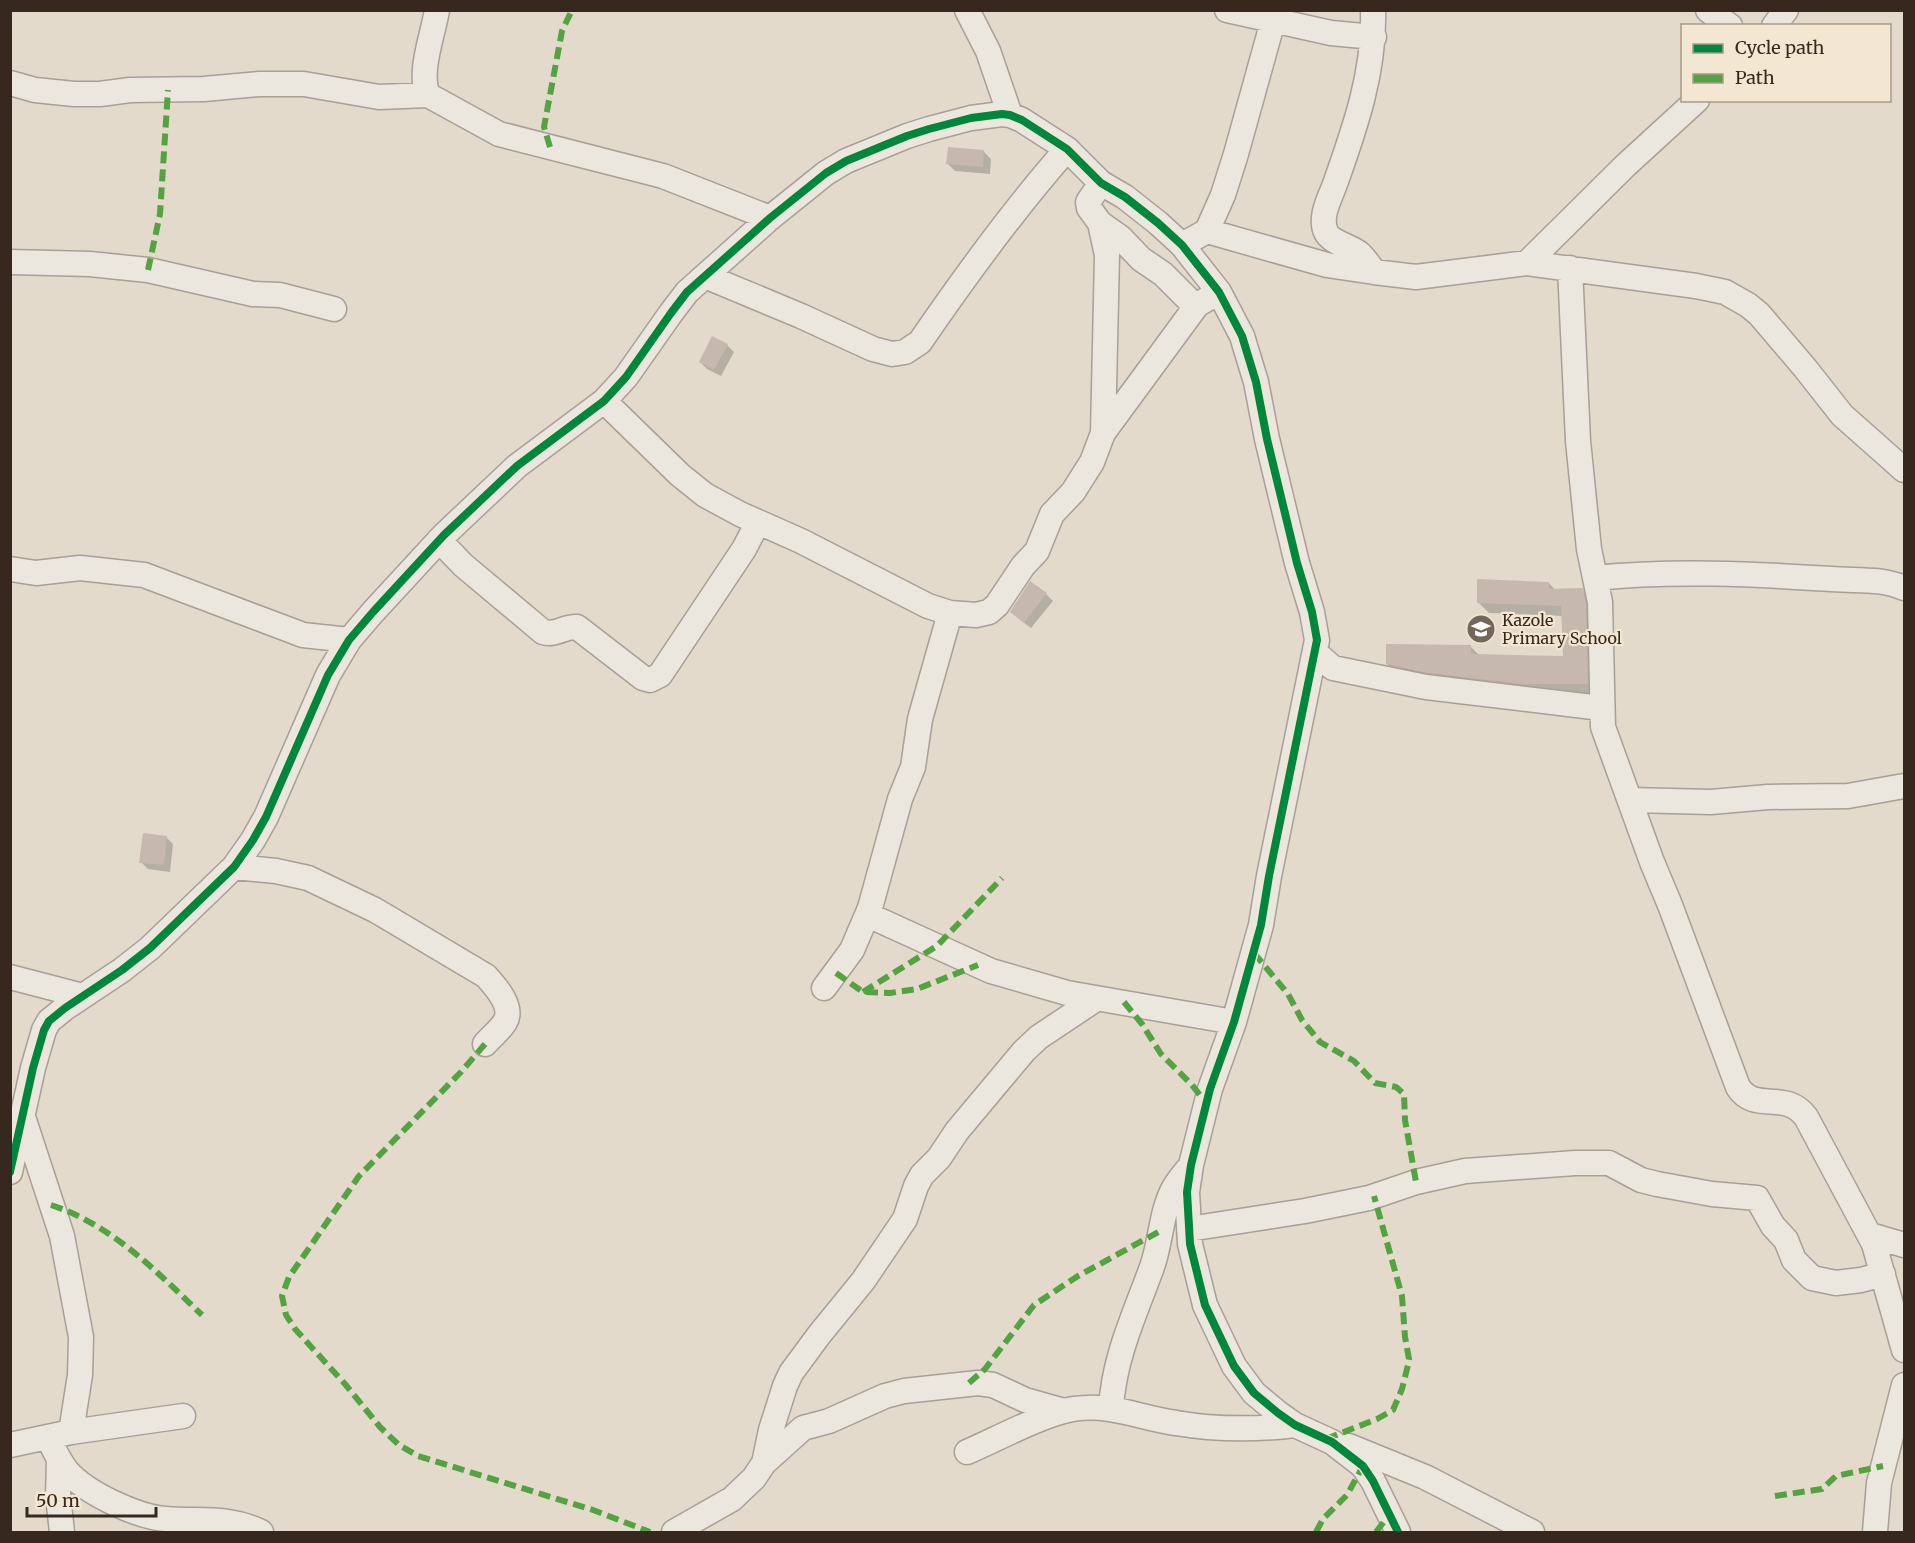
<svg xmlns="http://www.w3.org/2000/svg" width="1915" height="1543" viewBox="0 0 1915 1543" font-family="Merriweather,serif">
	<rect width="100%" height="100%" fill="#e3dacc"/>
	<path fill="#0003" d="M 984,152 L 991,159 L 990,174 L 955,171 L 948,164 Z
		M 727,345 L 734,352 L 721,376 L 707,369 L 700,362 Z
		M 1549,583 L 1556,591 L 1582,590 L 1593,601 L 1598,694 L 1534,694 L 1398,675 L 1387,664 L 1471,647 L 1479,655 L 1564,657 L 1563,616 L 1489,613 L 1478,602 Z
		M 1046,594 L 1053,601 L 1031,628 L 1019,619 Z
		M 166,837 L 173,844 L 170,872 L 148,869 L 141,862 Z"/>
	<path fill="#c6b8ad" d="M 948,147 L 984,150 L 983,167 L 946,164 Z
		M 712,336 L 728,344 L 714,370 L 699,362 Z
		M 1477,579 L 1549,582 L 1549,589 L 1583,588 L 1586,604 L 1588,684 L 1522,684 L 1428,673 L 1386,664 L 1386,644 L 1471,645 L 1471,654 L 1563,656 L 1561,606 L 1477,603 Z
		M 1030,581 L 1047,593 L 1024,623 L 1010,612 Z
		M 143,833 L 167,836 L 164,865 L 139,863 Z"/>
	<g fill="none" stroke-linecap="round" stroke-linejoin="round">
		<g stroke="#a89f96" stroke-width="27">
			<path id="minor" d="M 967,10 L 988,51 L 1010,115
				M 1227,10 L 1331,33 L 1374,37
				M 1373,10 C 1375,71 1355,128 1335,184 C 1330,198 1319,217 1326,232 C 1331,243 1351,246 1360,254 C 1365,259 1370,266 1374,272
				M 1708,10 L 1730,26
				M 1774,26 L 1786,10
				M 10,83 L 35,90 L 74,94 L 100,94 L 130,90 L 204,89 L 259,84 L 304,84 L 379,97 L 428,95 L 499,134 L 663,176 L 770,218
				M 428,95 C 418,72 433,35 437,10
				M 1101,183 L 1088,202 L 1089,208 L 1100,223 L 1121,238 L 1141,259 L 1163,274 L 1189,300 L 1197,305
				M 1100,223 L 1107,255 L 1103,433
				M 1207,231 L 1223,195 L 1236,154 L 1276,10
				M 1182,245 L 1207,231 L 1327,265 L 1374,272 L 1416,277 L 1527,263 L 1696,286 L 1725,292 L 1748,305 L 1759,314 L 1805,368 L 1842,415 L 1904,470
				M 10,262 L 90,264 L 148,270 L 253,294 L 280,295 L 334,309
				M 1527,263 L 1626,165 L 1697,100
				M 1570,268 L 1578,441 L 1589,549 L 1600,602 L 1603,727 L 1652,862 L 1670,905 L 1738,1087 C 1755,1114 1785,1089 1806,1117 L 1874,1244 L 1904,1350
				M 705,276 L 801,316 L 873,349 L 892,354 L 905,352 L 920,342 C 966,275 1013,210 1067,149
				M 604,401 L 680,475 L 705,495 L 740,514 L 801,541 L 928,606 L 950,613 L 976,615 L 989,612 L 997,605 L 1023,566 L 1037,551 L 1052,514 L 1073,492 L 1092,462 L 1103,433 L 1197,305 L 1219,292
				M 439,540 L 463,565 L 543,632 C 555,636 565,626 577,627 L 643,678 L 650,680 L 660,675 L 744,549 L 758,522
				M 10,569 L 36,573 L 80,568 L 144,575 L 303,635 L 349,640
				M 1595,578 C 1673,570 1754,574 1832,579 C 1857,581 1882,578 1904,588
				M 1316,653 L 1333,668 L 1426,687 L 1601,708
				M 1630,800 L 1711,802 L 1768,797 L 1848,796 L 1904,786
				M 234,867 L 276,871 L 308,878 L 375,910 L 486,976 C 496,987 514,1007 505,1022 C 500,1030 491,1037 485,1044
				M 868,915 L 991,971 L 1067,993 L 1234,1022
				M 10,977 L 83,996
				M 824,988 L 852,950 L 870,908 L 900,799 L 913,767 L 920,719 L 950,613
				M 23,1117 L 62,1236 L 81,1337 L 80,1375 L 71,1432
				M 10,1172 L 33,1068 L 44,1030 L 49,1021 L 65,1008 L 122,970 L 150,948 L 234,867 L 253,840 L 266,817 L 328,675 L 349,640 L 373,612 L 444,535 L 517,466 L 604,401 L 626,377 L 671,313 L 687,292 L 770,218 L 826,173 L 846,161 L 907,136 L 929,129 L 971,118 L 1002,114 L 1010,115 L 1022,120 L 1067,149 L 1101,183 L 1125,197 L 1158,223 L 1182,245 L 1219,292 L 1242,336 L 1256,382 L 1267,439 L 1297,563 L 1312,612 L 1317,640 L 1269,876 L 1261,925 L 1234,1022 L 1210,1089 L 1191,1165 L 1187,1192 L 1190,1244 L 1205,1305 L 1234,1366 L 1254,1393 L 1278,1413 L 1295,1425 L 1332,1442 L 1363,1466 L 1373,1481 L 1398,1532
				M 1189,1229 L 1305,1211 L 1369,1198 L 1416,1182 L 1465,1171 L 1575,1163 L 1609,1163 L 1641,1180 L 1657,1184 L 1712,1194 L 1757,1198 L 1773,1226 L 1786,1240 L 1794,1260 L 1812,1278 L 1836,1283 L 1861,1280 L 1883,1274
				M 1870,1235 L 1904,1245
				M 1111,1408 C 1114,1357 1135,1314 1152,1267 C 1161,1242 1161,1211 1174,1188 C 1178,1181 1183,1175 1188,1169
				M 49,1439 C 54,1450 59,1461 67,1471 C 86,1493 137,1517 166,1519 C 202,1522 228,1516 261,1532
				M 10,1445 L 71,1432 L 183,1416
				M 1349,1446 L 1425,1477 L 1532,1532
				M 967,1452 C 995,1440 1043,1414 1073,1409 C 1113,1403 1138,1418 1176,1423 C 1217,1430 1254,1430 1295,1425
				M 59,1460 L 58,1496 L 62,1532
				M 764,1463 L 803,1428 L 829,1421 L 885,1396 L 904,1391 L 978,1383 L 993,1385 L 1025,1400 L 1064,1411
				M 674,1532 L 732,1499 L 754,1478 L 764,1463 L 771,1430 L 785,1386 L 791,1373 L 819,1335 L 863,1281 L 905,1219 L 916,1186 L 922,1175 L 939,1158 L 957,1131 L 1024,1051 L 1039,1037 L 1096,999
				M 1875,1532 L 1879,1483 L 1904,1385"/>
		</g>
		<use href="#minor" stroke="#ebe6de" stroke-width="24"/>
		<path stroke="#53a341" stroke-width="6" stroke-dasharray="12 6" stroke-linecap="butt" d="M 550,147 L 544,127 L 562,31 L 572,10
			M 148,270 L 160,214 L 168,90
			M 1254,953 L 1288,994 L 1302,1020 L 1320,1042 L 1354,1061 L 1375,1083 L 1396,1087 L 1404,1094 L 1405,1120 L 1416,1182
			M 836,973 L 863,992 L 890,993 L 917,989 L 978,965
			M 863,992 L 937,946 L 1002,878
			M 1124,1002 L 1142,1024 L 1161,1054 L 1192,1085 L 1207,1104
			M 485,1044 L 461,1072 L 359,1176 L 289,1277 L 282,1296 L 286,1315 L 295,1329 L 345,1384 L 380,1427 L 399,1445 L 418,1456 L 593,1510 L 650,1532
			M 51,1205 C 112,1225 156,1271 202,1315
			M 969,1383 L 985,1369 L 1034,1305 L 1078,1276 L 1162,1230
			M 1326,1439 L 1377,1419 L 1393,1410 L 1402,1389 L 1408,1365 L 1409,1359 L 1405,1337 L 1402,1296 L 1374,1196
			M 1775,1496 L 1822,1489 L 1836,1476 L 1883,1466
			M 1316,1532 L 1323,1519 L 1347,1495 L 1363,1466
			M 1376,1532 L 1390,1514"/>
		<g stroke="#f4e7d2" stroke-width="11">
			<path id="cycleway" d="M 10,1172 L 33,1068 L 44,1030 L 49,1021 L 65,1008 L 122,970 L 150,948 L 234,867 L 253,840 L 266,817 L 328,675 L 349,640 L 373,612 L 444,535 L 517,466 L 604,401 L 626,377 L 671,313 L 687,292 L 770,218 L 826,173 L 846,161 L 907,136 L 929,129 L 971,118 L 1002,114 L 1010,115 L 1022,120 L 1067,149 L 1101,183 L 1125,197 L 1158,223 L 1182,245 L 1219,292 L 1242,336 L 1256,382 L 1267,439 L 1297,563 L 1312,612 L 1317,640 L 1269,876 L 1261,925 L 1234,1022 L 1210,1089 L 1191,1165 L 1187,1192 L 1190,1244 L 1205,1305 L 1234,1366 L 1254,1393 L 1278,1413 L 1295,1425 L 1332,1442 L 1363,1466 L 1373,1481 L 1398,1532"/>
		</g>
		<use href="#cycleway" stroke="#00873e" stroke-width="8"/>
	</g>
	<defs>
		<g id="school-disc" transform="scale(1.5)"><circle r="9.5" fill="#73665b" stroke="#f4e7d2"/><path d="M0-5L7-2L0 1L-7-2ZM-4 1L0 2.5L4 1V4Q0 6-4 4Z" fill="#fff"/></g>
	</defs>
	<g fill-rule="evenodd">
		<use href="#school-disc" x="1481" y="629"/>
	</g>
	<g text-anchor="middle" dominant-baseline="central" stroke-width="4.5" stroke-linejoin="round" paint-order="stroke">
		<g font-size="16" fill="#36281e" stroke="#f4e7d2" text-anchor="start">
			<text x="1502" y="620">Kazole<tspan x="1502" dy="18">Primary School</tspan></text>
		</g>
	</g>
	<rect width="1915" height="1543" fill="none" stroke="#36281e" stroke-width="24"/>
	<rect x="1681" y="24" width="210" height="78" fill="#f4e7d2" stroke="#a89b8a" stroke-width="1.5"/>
	<rect x="1693" y="44" width="30" height="9" fill="#00873e" stroke="#a89b8a" stroke-width="1.5"/>
	<text x="1735" y="54" font-size="18" fill="#36281e">Cycle path</text>
	<rect x="1693" y="74" width="30" height="9" fill="#53a341" stroke="#a89b8a" stroke-width="1.5"/>
	<text x="1735" y="84" font-size="18" fill="#36281e">Path</text>
	<path d="M27 1507v9h129v-9" fill="none" stroke="#36281e" stroke-width="3"/>
	<text x="36" y="1507" font-size="18" fill="#36281e" stroke="#f4e7d2" stroke-width="4.5" paint-order="stroke">50 m</text>
</svg>
